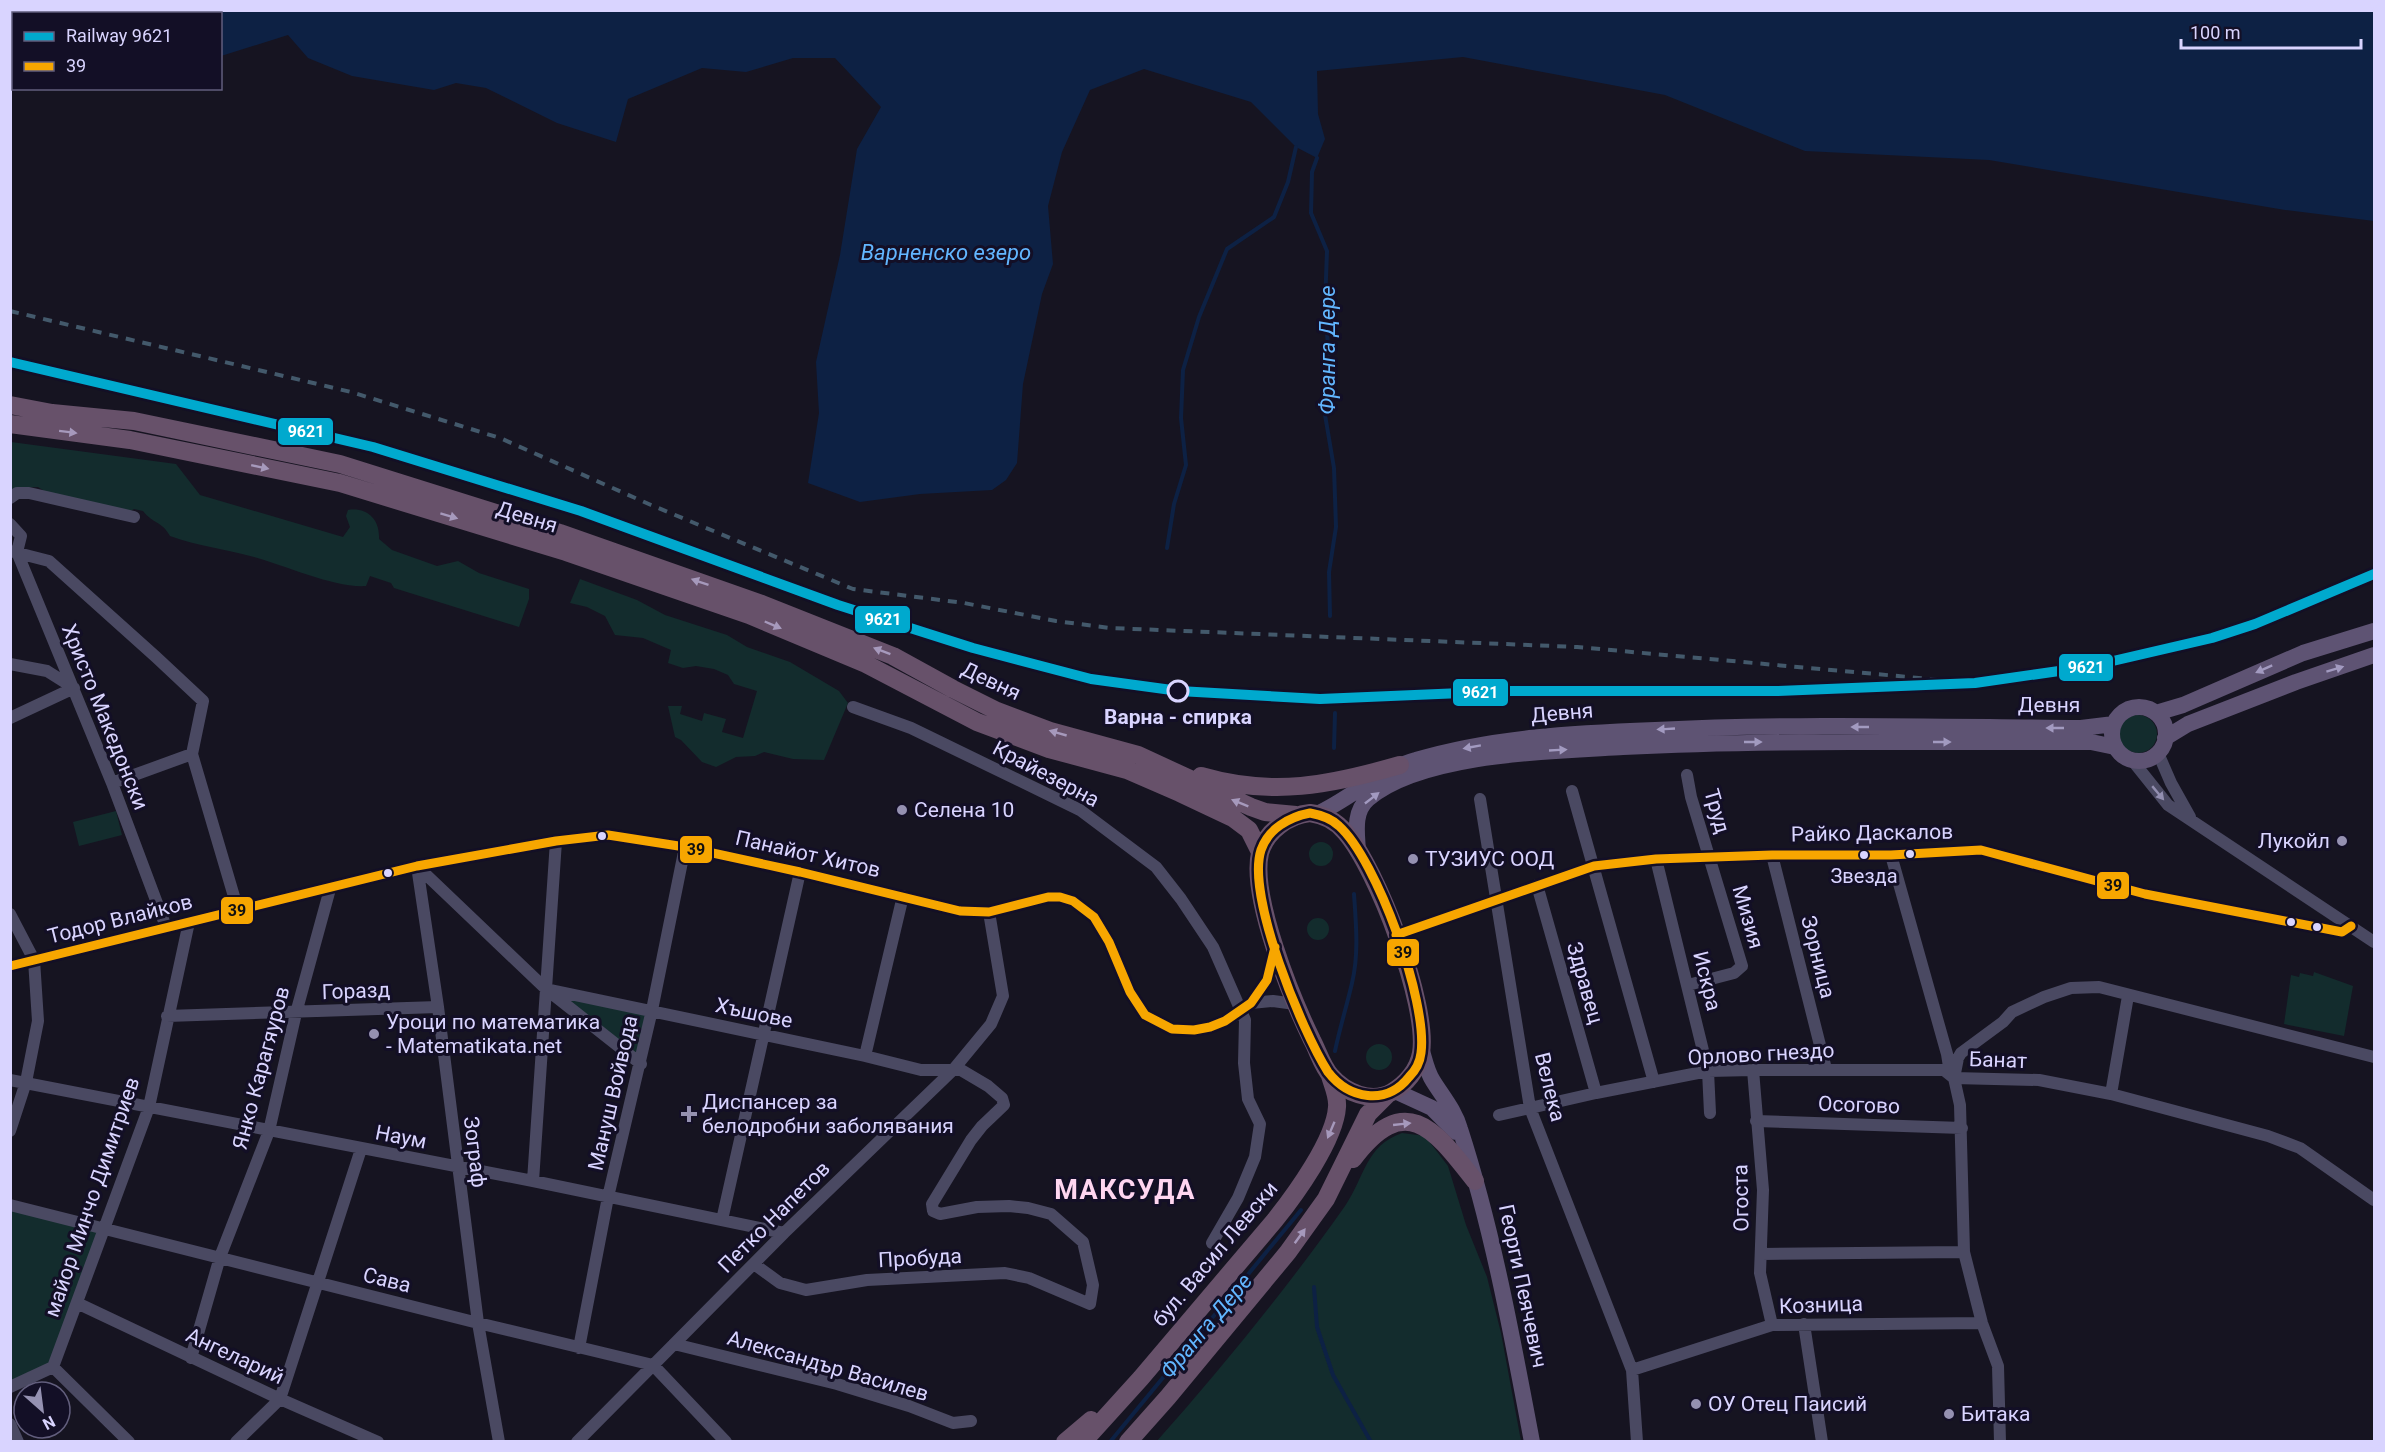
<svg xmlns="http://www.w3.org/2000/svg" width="2385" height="1452" viewBox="0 0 2385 1452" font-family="Roboto,sans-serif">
	<rect width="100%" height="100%" fill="#161421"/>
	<path fill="#132c2d" d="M 11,442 L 176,464 L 200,495 L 343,537 L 350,527 L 346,516 L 348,510 C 367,507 380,519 379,539 L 392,550 L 437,566 L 458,561 L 479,573 L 529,589 L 529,599 L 519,627 L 410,593 L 394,588 L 391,583 L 370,576 L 366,586 C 334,588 287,566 254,557 C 225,549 198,546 170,536 C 162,521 153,524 143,511 L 134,509 L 127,513 L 49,494 L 38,487 L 15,488 L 11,491 Z
		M 580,579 L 637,600 L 665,615 L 727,635 L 747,647 L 790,662 L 839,691 L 848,703 L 824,760 L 793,759 L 764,752 L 755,756 L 736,757 L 716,767 L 702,762 L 681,740 L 675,737 L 668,706 L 682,706 L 680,714 L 702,721 L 704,713 L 726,719 L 722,732 L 743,738 L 757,691 L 734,684 L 728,675 L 714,669 L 696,666 L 683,668 L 668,663 L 671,650 L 643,638 L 615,635 L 605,616 L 587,607 L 570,603 Z
		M2119 734a19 19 0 1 1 38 0a19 19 0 1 1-38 0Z
		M 116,811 L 122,835 L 79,846 L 73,822 Z
		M1309 854a12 12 0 1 1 24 0a12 12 0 1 1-24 0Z
		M1307 929a11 11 0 1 1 22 0a11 11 0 1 1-22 0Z
		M 2314,972 L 2353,986 L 2344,1036 L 2284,1024 L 2291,975 L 2299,977 L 2300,973 L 2313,976 Z
		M 546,989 L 652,1010 L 641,1064 Z
		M1366 1057a13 13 0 1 1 26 0a13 13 0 1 1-26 0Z
		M 1402,1133 L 1425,1136 L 1448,1166 L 1466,1225 L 1487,1277 L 1501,1333 L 1521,1441 L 1156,1442 C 1223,1367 1287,1288 1345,1206 C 1365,1177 1365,1146 1402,1133 Z
		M 10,1205 L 105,1230 L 53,1367 L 10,1387 Z"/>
	<path fill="#0d2144" d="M 138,11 L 2374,11 L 2374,221 L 2285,210 L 1989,160 L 1805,151 L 1665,95 L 1463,57 L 1317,71 L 1318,114 L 1325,139 L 1317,158 L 1296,147 L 1251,102 L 1144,69 L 1090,90 L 1062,152 L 1048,206 L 1053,264 L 1042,294 L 1023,384 L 1017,463 L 1006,480 L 992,490 L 920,494 L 860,502 L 808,483 L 819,413 L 816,362 L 840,255 L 857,149 L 881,107 L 835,58 L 793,58 L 746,72 L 702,68 L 628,99 L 616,142 L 557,123 L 486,88 L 456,83 L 434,90 L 352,76 L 308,58 L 288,35 L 221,56 L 220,14 L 142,14 Z"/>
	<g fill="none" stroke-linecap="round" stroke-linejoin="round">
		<path stroke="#0d2144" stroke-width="4" d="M 1317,158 L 1312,172 L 1311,213 L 1327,251 L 1325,305 L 1329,360 L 1323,403 L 1334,468 L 1336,527 L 1329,572 L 1330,616
			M 1167,548 L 1174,504 L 1186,465 L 1181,418 L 1183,370 L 1199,317 L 1227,249 L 1274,217 L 1288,182 L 1296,147
			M 1334,748 L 1335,713
			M 1335,1051 C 1340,1027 1347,1005 1352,983 C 1359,954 1356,924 1354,894
			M 1314,1287 L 1317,1327 L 1333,1375 L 1371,1442
			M 1110,1442 L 1301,1210"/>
		<path stroke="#4a4962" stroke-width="12" d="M 10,498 L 17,493 L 29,493 L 134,517
			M 10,524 L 21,536 L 17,552 L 112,783 L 166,927
			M 10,551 L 49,561 L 156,657 L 203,701 L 192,754 L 238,910
			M 10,664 L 47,671 L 74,688
			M 853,707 L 911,728 L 1080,810 L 1156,867 L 1181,899 L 1213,947 L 1245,1020 L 1244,1063 L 1248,1099 L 1260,1124 L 1255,1157 L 1238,1198 L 1212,1243
			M 10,718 L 74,688
			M 2158,753 L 2171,783 L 2190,817
			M 2132,760 L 2168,805 L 2374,942
			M 1687,775 L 1691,797 L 1742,966 L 1734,973 L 1688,985
			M 112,783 L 192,754
			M 1572,791 L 1654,1082
			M 1480,799 L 1530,1108 L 1632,1370 L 1637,1442
			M 1772,855 L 1826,1069
			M 1891,855 L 1947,1054 L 1950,1073
			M 1656,859 L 1708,1071 L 1710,1113
			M 417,866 L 438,1007 L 478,1323 L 499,1442
			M 417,866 L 546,989 L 641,1064
			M 1537,885 L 1596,1093
			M 10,914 L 34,960 L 38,1021 L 26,1082 L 10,1131
			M 1396,935 L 1594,866 L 1656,859 L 1772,855 L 1891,855 L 1981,850 L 2145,894 L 2342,932 L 2351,926
			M 10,966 L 417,866 L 556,841 L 608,835 L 685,847 L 800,872 L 960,911 L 989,912 L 1048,897 L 1060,897 L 1073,901 L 1094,917 L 1109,942 L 1130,992 L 1145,1015 L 1172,1029 L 1194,1030 L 1210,1027 L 1225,1021 L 1240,1012 L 1251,1003 L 1267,980 L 1274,952
			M 546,989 L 865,1056 L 921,1070 L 961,1070 L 988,1086 L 1002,1098 L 1004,1105 L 982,1126 L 971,1140 L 932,1204 L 933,1211 L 940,1214 L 977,1207 L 1009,1206 L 1028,1208 L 1051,1214 L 1083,1242 L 1093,1285 L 1090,1304 L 1029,1278 L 1005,1273 L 867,1280 L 806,1290 L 780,1283 L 754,1264
			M 1251,1003 L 1273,1001 L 1295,1004
			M 167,1016 L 438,1007
			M 865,1056 L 903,896
			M 2374,1057 L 2099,987 L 2071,988 L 2044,997 L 2012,1012 L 2003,1022 L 1961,1053 L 1958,1058 L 1954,1078 L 2039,1080 L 2111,1094 L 2268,1136 L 2300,1148 L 2374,1200
			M 1753,1070 L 1763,1190 L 1760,1273 L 1772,1325
			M 10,1080 L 533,1181 L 784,1233
			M 2111,1094 L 2128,996
			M 1499,1115 L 1596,1093 L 1708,1071 L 1753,1070 L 1944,1070 L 1954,1078 L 1960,1105 L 1964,1252 L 1982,1323 L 1998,1366 L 2000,1442
			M 1756,1121 L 1962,1128
			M 533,1181 L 556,841
			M 10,1205 L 478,1323 L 653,1365 L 726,1442
			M 722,1220 L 800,872
			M 1761,1254 L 1964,1252
			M 77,1303 L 280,1399 L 378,1442
			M 1804,1324 L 1822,1442
			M 674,1344 L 837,1384 L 909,1406 L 953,1423 L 971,1421
			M 579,1348 L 608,1197 L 652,1010 L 685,847
			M 191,1358 L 220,1257 L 269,1131 L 296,1013 L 330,889
			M 53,1367 L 129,1442
			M 1632,1370 L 1772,1325 L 1982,1323
			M 10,1387 L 53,1367 L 149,1107 L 189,922
			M 10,1424 L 18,1442
			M 236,1442 L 280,1399 L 361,1149
			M 577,1442 L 784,1233 L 953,1070 L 991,1024 L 1003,996 L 989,912"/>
		<path stroke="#5e5373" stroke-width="16" d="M2112 734a27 27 0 1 1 54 0a27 27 0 1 1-54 0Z
			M 2156,713 L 2183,705 L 2303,653 L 2374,631
			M 2165,738 L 2188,724 L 2296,682 L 2374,655
			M 1317,814 C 1352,798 1379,770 1416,760 C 1494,737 1575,733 1655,730 C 1797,723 1939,727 2081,728 L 2114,724
			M 1358,851 C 1357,833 1353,812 1368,799 C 1422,753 1554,751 1623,747 C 1699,743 1774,742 1850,742 C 1931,742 2011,742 2091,742 L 2115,747
			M 1422,1051 C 1425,1061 1427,1072 1433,1081 C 1443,1097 1455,1111 1460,1129 C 1493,1231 1512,1336 1532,1442
			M 1395,1091 L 1432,1108 L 1456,1132"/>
		<path stroke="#67516a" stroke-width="18" d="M 10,405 L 52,413 L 134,421 L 340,464 L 560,533 L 762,604 L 893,656 L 953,689 L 997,711 L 1050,731 L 1138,755 L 1251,807 L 1265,812 L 1296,815
			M 10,424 L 130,440 L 340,483 L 566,552 L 749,615 L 866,664 L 977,722 L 1049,749 L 1127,770 L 1180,793 L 1233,818 L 1249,830 L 1260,852
			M 1201,776 C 1273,797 1330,785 1400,765
			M 1310,813 C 1325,815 1336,821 1345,832 C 1377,868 1429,1006 1421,1053 C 1418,1070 1406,1084 1392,1092 C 1371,1104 1345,1092 1331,1076 C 1322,1066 1318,1051 1312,1040 C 1292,999 1250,897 1260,853 C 1266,831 1289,815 1310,813 Z
			M 1353,1159 C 1406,1089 1435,1130 1475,1181
			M 1065,1442 L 1091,1420
			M 1083,1442 L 1141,1378 L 1275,1220 C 1295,1195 1335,1140 1337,1107 C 1338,1096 1333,1086 1330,1076
			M 1128,1442 L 1168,1397 L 1288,1252 L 1326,1199 L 1368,1114 L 1387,1095"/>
		<path stroke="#43596b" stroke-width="4" stroke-dasharray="9 8" stroke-linecap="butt" d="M 10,311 L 351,392 L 500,438 L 651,505 L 853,589 L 964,603 L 1056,621 L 1110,628 L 1577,647 L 1975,683"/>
		<g stroke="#130f26" stroke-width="14">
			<path id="bus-1" d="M 1310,813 C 1321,815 1331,818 1339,826 C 1377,860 1428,1002 1421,1053 C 1420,1062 1415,1071 1409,1077 C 1386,1106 1349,1099 1328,1072 C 1302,1031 1246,896 1261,850 C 1268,829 1289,817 1310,813 Z
				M 1396,935 L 1594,866 L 1656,859 L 1772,855 L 1891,855 L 1981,850 L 2145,894 L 2342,932 L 2351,926
				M 10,966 L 417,866 L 556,841 L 608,835 L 685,847 L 800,872 L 960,911 L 989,912 L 1048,897 L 1060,897 L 1073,901 L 1094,917 L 1109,942 L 1130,992 L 1145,1015 L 1172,1029 L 1194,1030 L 1210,1027 L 1225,1021 L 1251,1003 L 1267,980 L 1275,947"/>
		</g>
		<use href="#bus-1" stroke="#f7a600" stroke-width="9"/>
		<g stroke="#130f26" stroke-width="15">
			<path id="rail-1" d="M 10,362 L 373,447 L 581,511 L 838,605 L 973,648 L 1091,679 L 1179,691 L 1320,699 L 1509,691 L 1778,691 L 1975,683 L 2087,667 L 2212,638 L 2255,624 L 2374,574"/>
		</g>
		<use href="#rail-1" stroke="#00a9ce" stroke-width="10"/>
	</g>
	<defs><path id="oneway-solid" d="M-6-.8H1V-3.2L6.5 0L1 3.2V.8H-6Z" transform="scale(1.5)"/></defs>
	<g fill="#a699bc">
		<use href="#oneway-solid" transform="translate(68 432) rotate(7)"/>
		<use href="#oneway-solid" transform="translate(260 467) rotate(12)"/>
		<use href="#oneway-solid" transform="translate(449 516) rotate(17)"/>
		<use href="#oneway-solid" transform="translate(700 582) rotate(-161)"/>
		<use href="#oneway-solid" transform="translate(773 625) rotate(23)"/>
		<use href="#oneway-solid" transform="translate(882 651) rotate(-159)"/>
		<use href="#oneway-solid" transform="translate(1058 733) rotate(-164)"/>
		<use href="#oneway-solid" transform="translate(1240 803) rotate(-158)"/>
		<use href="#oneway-solid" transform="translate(1402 1124) rotate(-6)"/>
		<use href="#oneway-solid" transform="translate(1331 1130) rotate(113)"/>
		<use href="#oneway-solid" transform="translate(1300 1236) rotate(-54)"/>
	</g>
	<g fill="#a29ac0">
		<use href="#oneway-solid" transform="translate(2264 669) rotate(156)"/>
		<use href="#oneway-solid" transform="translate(2335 669) rotate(-17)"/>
		<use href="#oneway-solid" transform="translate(1860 727) rotate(-180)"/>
		<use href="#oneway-solid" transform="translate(2055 728) rotate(-180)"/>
		<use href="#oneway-solid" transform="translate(1666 729) rotate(177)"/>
		<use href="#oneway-solid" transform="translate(1753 742)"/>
		<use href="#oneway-solid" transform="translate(1942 742)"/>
		<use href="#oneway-solid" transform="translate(1472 747) rotate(170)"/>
		<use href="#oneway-solid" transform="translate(1558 750) rotate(-3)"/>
		<use href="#oneway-solid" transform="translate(1372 798) rotate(-38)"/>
	</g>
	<use fill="#928eb0" href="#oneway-solid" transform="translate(2158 793) rotate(50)"/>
	<circle fill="#130f26" stroke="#d9d4ff" stroke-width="3" cx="1178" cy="691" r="10"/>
	<g fill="#9591b1" stroke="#130f26" stroke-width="2">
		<circle cx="902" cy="810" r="6"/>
		<circle cx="2342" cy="841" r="6"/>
		<circle cx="1413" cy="859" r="6"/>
		<circle cx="374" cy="1034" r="6"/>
		<path d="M686 1105h6v6h6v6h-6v6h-6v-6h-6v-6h6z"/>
		<circle cx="1696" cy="1404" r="6"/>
		<circle cx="1949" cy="1414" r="6"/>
	</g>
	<g fill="#d9d4ff" stroke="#130f26" stroke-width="2">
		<circle cx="602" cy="836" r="5"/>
		<circle cx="1910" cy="854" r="5"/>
		<circle cx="1864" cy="855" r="5"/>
		<circle cx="388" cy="873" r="5"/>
		<circle cx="2291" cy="922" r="5"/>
		<circle cx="2317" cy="927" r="5"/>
	</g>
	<g text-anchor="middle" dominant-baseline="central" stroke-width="6" stroke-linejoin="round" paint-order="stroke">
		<g font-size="20" fill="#d9d4ff" stroke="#130f26">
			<text x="1864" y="876">Звезда</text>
		</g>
		<g font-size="21" fill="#d9d4ff" stroke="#130f26">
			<text transform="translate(527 517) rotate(17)">Девня</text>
			<text transform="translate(991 681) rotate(25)">Девня</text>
			<text x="2049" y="705">Девня</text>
			<text transform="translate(1562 713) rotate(-5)">Девня</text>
			<text transform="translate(105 717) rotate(68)">Христо Македонски</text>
			<text transform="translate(1046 774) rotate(28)">Кpaйeзepнa</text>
			<text transform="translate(1717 811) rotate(74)">Труд</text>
			<text transform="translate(1872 833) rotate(-1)">Райко Даскалов</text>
			<text transform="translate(808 854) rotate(13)">Панайот Хитов</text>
			<text transform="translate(1748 917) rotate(74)">Мизия</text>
			<text transform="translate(120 919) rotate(-14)">Тодор Влайков</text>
			<text transform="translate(1818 957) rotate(76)">Зорница</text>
			<text transform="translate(1707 981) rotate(76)">Искра</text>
			<text transform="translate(1585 983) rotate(74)">Здравец</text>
			<text transform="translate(356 991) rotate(-2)">Горазд</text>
			<text transform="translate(754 1013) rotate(12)">Хъшове</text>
			<text transform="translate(1761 1054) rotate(-3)">Орлово гнездо</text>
			<text transform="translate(1998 1060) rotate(2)">Банат</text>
			<text transform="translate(261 1068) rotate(-75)">Янко Карагяуров</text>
			<text transform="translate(1550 1087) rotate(76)">Велека</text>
			<text transform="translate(613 1093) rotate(-77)">Mануш Войвода</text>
			<text transform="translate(1859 1105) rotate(2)">Осогово</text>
			<text transform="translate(401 1137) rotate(11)">Наум</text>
			<text transform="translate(475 1152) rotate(83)">Зограф</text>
			<text transform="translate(92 1197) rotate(-71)">майор Минчо Димитриев</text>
			<text transform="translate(1741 1198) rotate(-91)">Огоста</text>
			<text transform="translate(774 1217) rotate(-45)">Петко Напетов</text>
			<text transform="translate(1215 1254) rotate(-50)">бул. Васил Левски</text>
			<text transform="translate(920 1258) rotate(-3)">Прoбудa</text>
			<text transform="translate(387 1280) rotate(14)">Сава</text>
			<text transform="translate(1523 1286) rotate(78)">Георги Пеячевич</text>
			<text transform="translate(1821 1305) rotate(-2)">Козница</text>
			<text transform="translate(235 1356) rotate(25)">Ангеларий</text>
			<text transform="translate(828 1366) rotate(16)">Александър Василев</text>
		</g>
		<g font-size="21" font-weight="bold" fill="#d9d4ff" stroke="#130f26">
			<text x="1178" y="717">Варна - спирка</text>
		</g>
		<g font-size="21" fill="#d9d4ff" stroke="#130f26" text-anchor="start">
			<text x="914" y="810">Селена 10</text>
			<text x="2330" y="841" text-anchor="end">Лукойл</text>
			<text x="1425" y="859">ТУЗИУС ООД</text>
			<text x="386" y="1022">Уроци по математика<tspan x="386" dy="24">- Matematikata.net</tspan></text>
			<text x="702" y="1102">Диспансер за<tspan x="702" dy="24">белодробни заболявания</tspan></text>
			<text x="1708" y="1404">ОУ Отец Паисий</text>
			<text x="1961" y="1414">Битака</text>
		</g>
		<g font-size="22" font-style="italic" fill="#62b6ff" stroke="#130f26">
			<text x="946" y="252">Варненско езеро</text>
			<text transform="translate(1327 350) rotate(-90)">Франга Дере</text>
			<text transform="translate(1206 1326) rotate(-50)">Франга Дере</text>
		</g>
		<g font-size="27" font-weight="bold" letter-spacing="1.5" fill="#ffd6f0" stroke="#130f26">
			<text x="1125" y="1190">МАКСУДА</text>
		</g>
	</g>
	<g stroke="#130f26" stroke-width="2">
		<rect x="277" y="417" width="57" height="29" rx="6" fill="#00a9ce"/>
		<rect x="854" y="605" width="57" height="29" rx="6" fill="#00a9ce"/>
		<rect x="2058" y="653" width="56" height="29" rx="6" fill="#00a9ce"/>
		<rect x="1452" y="678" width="57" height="29" rx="6" fill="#00a9ce"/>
		<rect x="679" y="835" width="34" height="29" rx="6" fill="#f7a600"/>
		<rect x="2096" y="871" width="34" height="29" rx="6" fill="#f7a600"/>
		<rect x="220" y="896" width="34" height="29" rx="6" fill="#f7a600"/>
		<rect x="1386" y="938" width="34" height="29" rx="6" fill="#f7a600"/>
	</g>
	<g font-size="16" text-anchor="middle" font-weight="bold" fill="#fff">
		<text x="306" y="437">9621</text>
		<text x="883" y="625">9621</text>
		<text x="2086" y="673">9621</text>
		<text x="1480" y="698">9621</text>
	</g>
	<g font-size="16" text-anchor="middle" font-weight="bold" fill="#111">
		<text x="696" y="855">39</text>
		<text x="2113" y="891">39</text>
		<text x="237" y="916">39</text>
		<text x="1403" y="958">39</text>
	</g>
	<rect width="2385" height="1452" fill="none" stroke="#d9d4ff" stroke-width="24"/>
	<rect x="12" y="12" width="210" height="78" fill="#130f26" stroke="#625e7d" stroke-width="1.5"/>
	<rect x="24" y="32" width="30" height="9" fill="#00a9ce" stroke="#625e7d" stroke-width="1.5"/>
	<text x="66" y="42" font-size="18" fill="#d9d4ff">Railway 9621</text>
	<rect x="24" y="62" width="30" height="9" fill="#f7a600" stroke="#625e7d" stroke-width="1.5"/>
	<text x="66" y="72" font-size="18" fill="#d9d4ff">39</text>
	<g transform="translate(42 1410) rotate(152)"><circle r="28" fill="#130f26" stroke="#625e7d" stroke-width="1.5"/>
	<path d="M0-4.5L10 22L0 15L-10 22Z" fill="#9591b1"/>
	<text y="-9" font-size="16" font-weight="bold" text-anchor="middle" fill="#d9d4ff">N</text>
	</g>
	<path d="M2181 39v9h180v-9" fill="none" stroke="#d9d4ff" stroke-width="3"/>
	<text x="2190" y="39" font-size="18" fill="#d9d4ff" stroke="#130f26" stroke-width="4.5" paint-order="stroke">100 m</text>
</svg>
